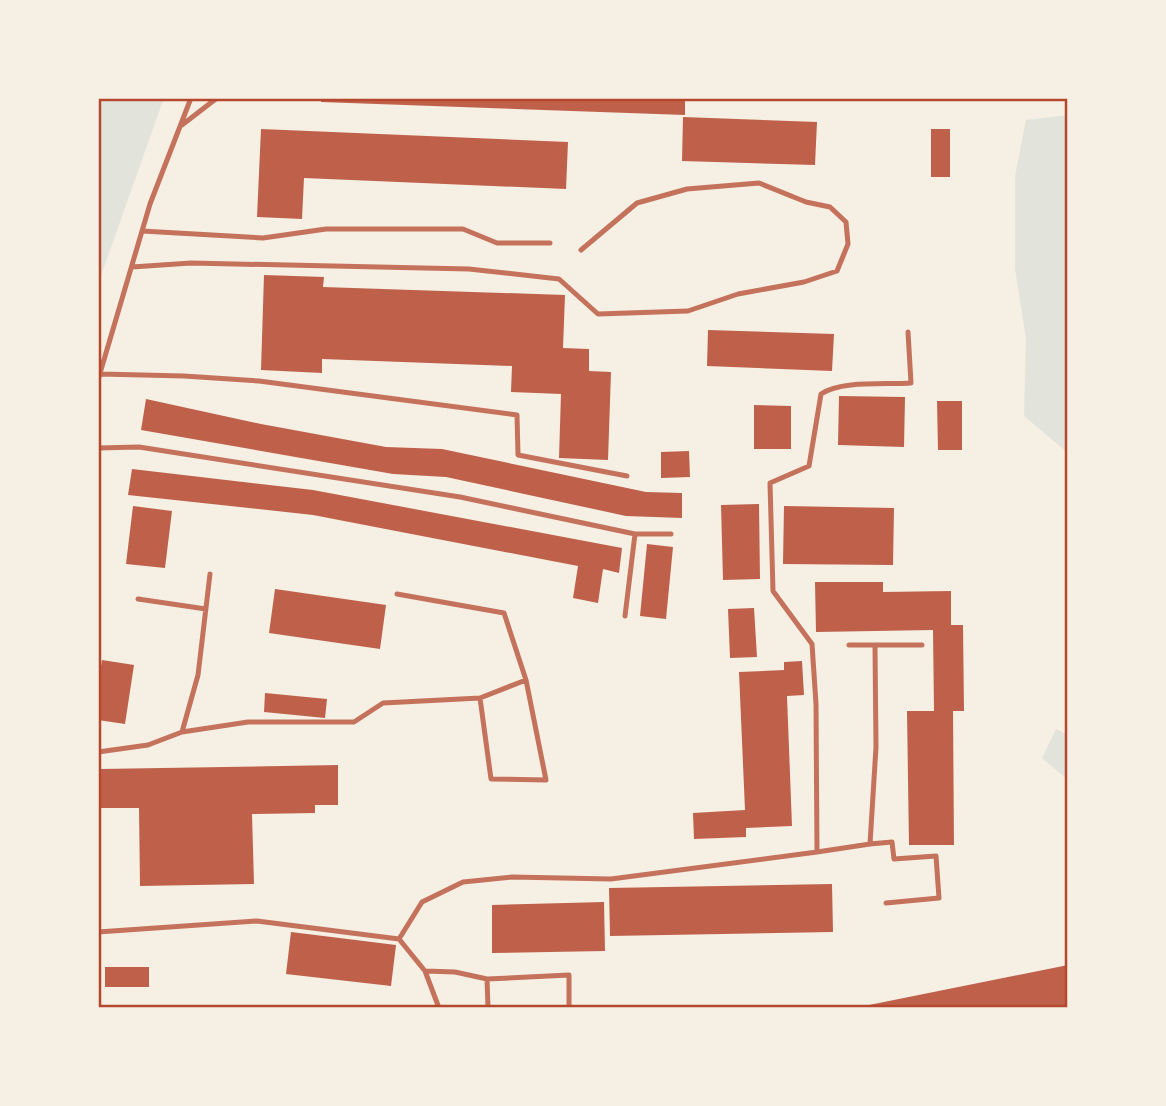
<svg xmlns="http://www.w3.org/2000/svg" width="1166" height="1106" viewBox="0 0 1166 1106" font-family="Mulish,sans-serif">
	<rect width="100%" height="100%" fill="#f6efe4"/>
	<path fill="#e2e4dc" d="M 98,98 L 164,98 L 98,284 Z
		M 1068,115 L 1068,453 L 1024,416 L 1026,339 L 1015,269 L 1015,176 L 1026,120 Z
		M 1056,729 L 1068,735 L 1068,780 L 1042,758 Z"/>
	<path fill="#bf614a" d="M 321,98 L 685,98 L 685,115 L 321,102 Z
		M 683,117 L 817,122 L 815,165 L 682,161 Z
		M 261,129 L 568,142 L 566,189 L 304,178 L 302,219 L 257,217 Z
		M 931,129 L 950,129 L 950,177 L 931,177 Z
		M 264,275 L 324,277 L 323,287 L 565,295 L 563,348 L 589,349 L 589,371 L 611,372 L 608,460 L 559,458 L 561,394 L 511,392 L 512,366 L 322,359 L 322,373 L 261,370 Z
		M 708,330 L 834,334 L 832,371 L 707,366 Z
		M 839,396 L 905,397 L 904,447 L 838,445 Z
		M 146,399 L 261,424 L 386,447 L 442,449 L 646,492 L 682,493 L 682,518 L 626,516 L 446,477 L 393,474 L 141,430 Z
		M 937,401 L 962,401 L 962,450 L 938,450 Z
		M 754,405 L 791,406 L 791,449 L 754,449 Z
		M 689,451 L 690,477 L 661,478 L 661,452 Z
		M 132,469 L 313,490 L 622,548 L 619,573 L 603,569 L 598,603 L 573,598 L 578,566 L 313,515 L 128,495 Z
		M 759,504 L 760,579 L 723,580 L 721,505 Z
		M 133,506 L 172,511 L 165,568 L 126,564 Z
		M 784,506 L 894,508 L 893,565 L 783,564 Z
		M 647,544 L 673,547 L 666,619 L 640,616 Z
		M 815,582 L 883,582 L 883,592 L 951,591 L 951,625 L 963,625 L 964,711 L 953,711 L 954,845 L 909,845 L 907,711 L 934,711 L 933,630 L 816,632 Z
		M 275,589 L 386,605 L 380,649 L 269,633 Z
		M 754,608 L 757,657 L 730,658 L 728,609 Z
		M 102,660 L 134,665 L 125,724 L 98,720 L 98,685 Z
		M 802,661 L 804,695 L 787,696 L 792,826 L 746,828 L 746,837 L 694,839 L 693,813 L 745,810 L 739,672 L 784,670 L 784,662 Z
		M 265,693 L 327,699 L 325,718 L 264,712 Z
		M 338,765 L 338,805 L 315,805 L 315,813 L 252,814 L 254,884 L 140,886 L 139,808 L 101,808 L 100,769 Z
		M 832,884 L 833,932 L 610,936 L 609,888 Z
		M 604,902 L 605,951 L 492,953 L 492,905 Z
		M 291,932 L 396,945 L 391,986 L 286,974 Z
		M 1068,965 L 1068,1008 L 859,1008 L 859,1007 Z
		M 105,967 L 149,967 L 149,987 L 105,987 Z"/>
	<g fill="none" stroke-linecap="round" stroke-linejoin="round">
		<path stroke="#c5725c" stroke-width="5" d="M 182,125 L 217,98
			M 142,231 L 263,238 L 326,229 L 463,229 L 497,243 L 550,243
			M 132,267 L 191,263 L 469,269 L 559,279 L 598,314 L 688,311 L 738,294 L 804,282 L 837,271 L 848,244 L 846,222 L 830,207 L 806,202 L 759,183 L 687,189 L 637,203 L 581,250
			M 100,374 L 184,376 L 259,381 L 517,415 L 518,455 L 627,476
			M 98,380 L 150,204 L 191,98
			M 98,448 L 139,447 L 460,497 L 635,534 L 671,534
			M 397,594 L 504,613 L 526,680 L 546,780 L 491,779 L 480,698
			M 138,599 L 206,609
			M 625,616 L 635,534
			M 849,645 L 922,645
			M 182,732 L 248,722 L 354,722 L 383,703 L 480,698 L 526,680
			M 98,752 L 148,745 L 182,732 L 198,675 L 210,574
			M 870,844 L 892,842 L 894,859 L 936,856 L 939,898 L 886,903
			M 817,852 L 870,844 L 876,747 L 875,647
			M 98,932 L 257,921 L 399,939 L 425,971 L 439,1008
			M 399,939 L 422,902 L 463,882 L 512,877 L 611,879 L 817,852 L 816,704 L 812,644 L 773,591 L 770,483 L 809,466 L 821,394 C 842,380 885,385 911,383 L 908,332
			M 425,971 L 455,972 L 487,979 L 569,975 L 569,1008
			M 487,979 L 488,1008"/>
	</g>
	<rect width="1166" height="1106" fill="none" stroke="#f6efe4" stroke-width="200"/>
	<rect x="100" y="100" width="966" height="906" fill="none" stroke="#b5482f" stroke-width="2.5"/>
</svg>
